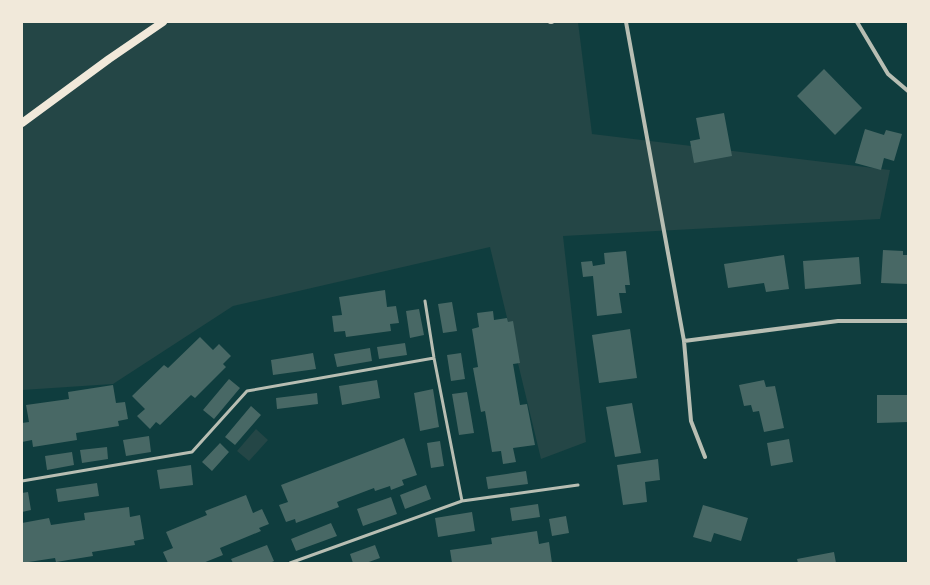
<svg xmlns="http://www.w3.org/2000/svg" width="930" height="585" viewBox="0 0 930 585" font-family="Overpass,sans-serif">
	<rect width="100%" height="100%" fill="#0f3d3e"/>
	<path fill="#244646" d="M 22,22 L 578,22 L 592,134 L 890,170 L 880,219 L 563,236 L 586,442 L 541,459 L 490,247 L 233,306 L 113,384 L 22,390 Z
		M 256,429 L 268,440 L 249,461 L 237,451 Z"/>
	<path fill="#486865" d="M 824,69 L 862,108 L 835,135 L 797,96 Z
		M 724,113 L 732,156 L 694,163 L 690,141 L 700,139 L 696,118 Z
		M 865,129 L 884,135 L 886,130 L 902,134 L 894,161 L 884,158 L 881,170 L 855,163 Z
		M 883,250 L 903,251 L 903,255 L 908,255 L 908,284 L 881,283 Z
		M 626,251 L 630,285 L 625,285 L 626,293 L 619,293 L 622,313 L 597,316 L 593,276 L 583,277 L 581,262 L 592,261 L 593,266 L 605,264 L 604,253 Z
		M 784,255 L 789,289 L 766,292 L 764,283 L 728,288 L 724,264 Z
		M 859,257 L 861,284 L 805,289 L 803,261 Z
		M 385,290 L 387,307 L 396,306 L 399,323 L 390,324 L 391,331 L 346,337 L 345,331 L 334,332 L 332,316 L 342,315 L 339,297 Z
		M 452,302 L 457,331 L 443,333 L 438,304 Z
		M 419,309 L 424,335 L 410,338 L 406,311 Z
		M 493,311 L 494,320 L 507,318 L 508,322 L 513,321 L 520,363 L 513,364 L 520,405 L 527,404 L 535,445 L 513,448 L 516,462 L 503,464 L 501,451 L 492,452 L 485,411 L 481,412 L 473,368 L 478,367 L 472,329 L 479,327 L 477,313 Z
		M 630,329 L 637,378 L 599,383 L 592,335 Z
		M 200,337 L 213,350 L 219,344 L 231,356 L 223,364 L 226,367 L 195,398 L 191,395 L 160,425 L 156,422 L 150,429 L 137,416 L 145,409 L 132,396 L 164,365 L 168,368 Z
		M 405,343 L 407,355 L 379,359 L 377,347 Z
		M 370,348 L 372,361 L 337,367 L 334,354 Z
		M 313,353 L 316,369 L 273,375 L 271,360 Z
		M 461,353 L 465,379 L 451,381 L 447,355 Z
		M 229,379 L 240,388 L 214,419 L 203,410 Z
		M 377,380 L 380,398 L 342,405 L 339,386 Z
		M 764,380 L 766,387 L 775,386 L 784,428 L 764,432 L 759,411 L 753,412 L 751,405 L 744,406 L 739,385 Z
		M 113,385 L 116,403 L 125,402 L 128,419 L 118,421 L 119,426 L 76,433 L 77,440 L 33,447 L 32,440 L 22,442 L 22,423 L 29,422 L 26,405 L 69,399 L 68,392 Z
		M 433,389 L 439,427 L 420,431 L 414,393 Z
		M 467,392 L 474,433 L 459,435 L 452,394 Z
		M 317,393 L 318,404 L 277,409 L 276,398 Z
		M 877,395 L 908,395 L 908,422 L 877,423 Z
		M 632,403 L 641,453 L 615,457 L 606,407 Z
		M 251,406 L 261,415 L 235,445 L 225,437 Z
		M 149,436 L 151,452 L 126,456 L 123,440 Z
		M 404,438 L 417,475 L 402,480 L 404,485 L 391,490 L 390,486 L 375,491 L 374,488 L 337,502 L 339,507 L 296,523 L 295,519 L 286,522 L 279,505 L 288,502 L 281,485 Z
		M 789,439 L 793,462 L 771,466 L 767,443 Z
		M 440,441 L 444,466 L 431,468 L 427,443 Z
		M 220,443 L 229,452 L 212,471 L 202,462 Z
		M 107,447 L 108,459 L 82,463 L 80,450 Z
		M 72,452 L 74,465 L 47,470 L 45,456 Z
		M 658,459 L 660,480 L 645,482 L 647,502 L 623,505 L 617,465 Z
		M 191,465 L 193,485 L 160,489 L 157,470 Z
		M 526,471 L 528,484 L 488,489 L 486,477 Z
		M 97,483 L 99,496 L 58,502 L 56,489 Z
		M 426,485 L 431,499 L 405,509 L 400,495 Z
		M 28,492 L 31,510 L 22,512 L 22,493 Z
		M 246,495 L 253,513 L 262,509 L 269,524 L 259,528 L 261,531 L 220,548 L 223,555 L 203,563 L 168,563 L 163,552 L 173,548 L 166,532 L 207,515 L 205,511 Z
		M 391,497 L 397,514 L 363,526 L 357,509 Z
		M 538,504 L 540,517 L 512,521 L 510,508 Z
		M 703,505 L 748,518 L 741,541 L 714,533 L 711,542 L 693,537 Z
		M 129,507 L 130,517 L 140,515 L 144,539 L 134,541 L 135,545 L 92,552 L 93,556 L 56,562 L 55,558 L 22,563 L 22,523 L 49,518 L 51,525 L 85,520 L 84,513 Z
		M 472,512 L 475,531 L 438,537 L 435,518 Z
		M 566,516 L 569,533 L 552,536 L 549,519 Z
		M 331,523 L 337,536 L 296,551 L 291,539 Z
		M 537,531 L 539,544 L 549,542 L 552,563 L 452,563 L 450,550 L 492,544 L 491,538 Z
		M 267,545 L 274,561 L 270,563 L 233,563 L 231,559 Z
		M 375,545 L 380,558 L 366,563 L 353,563 L 350,554 Z
		M 834,552 L 836,563 L 798,563 L 797,559 Z"/>
	<g fill="none" stroke-linecap="round" stroke-linejoin="round">
		<path stroke="#b8beb3" stroke-width="3" d="M 425,301 L 434,358 L 462,501
			M 22,481 L 192,452 L 247,391 L 434,358
			M 290,563 L 462,501 L 578,485"/>
		<path stroke="#b8beb3" stroke-width="4" d="M 550,22 L 552,22
			M 626,22 L 684,341 L 691,421 L 705,457
			M 857,22 L 888,74 L 908,91
			M 684,341 L 838,321 L 908,321"/>
		<path stroke="#f1e9da" stroke-width="8" d="M 22,123 L 109,59 L 163,22"/>
	</g>
	<rect width="930" height="585" fill="none" stroke="#f1e9da" stroke-width="46"/>
</svg>
